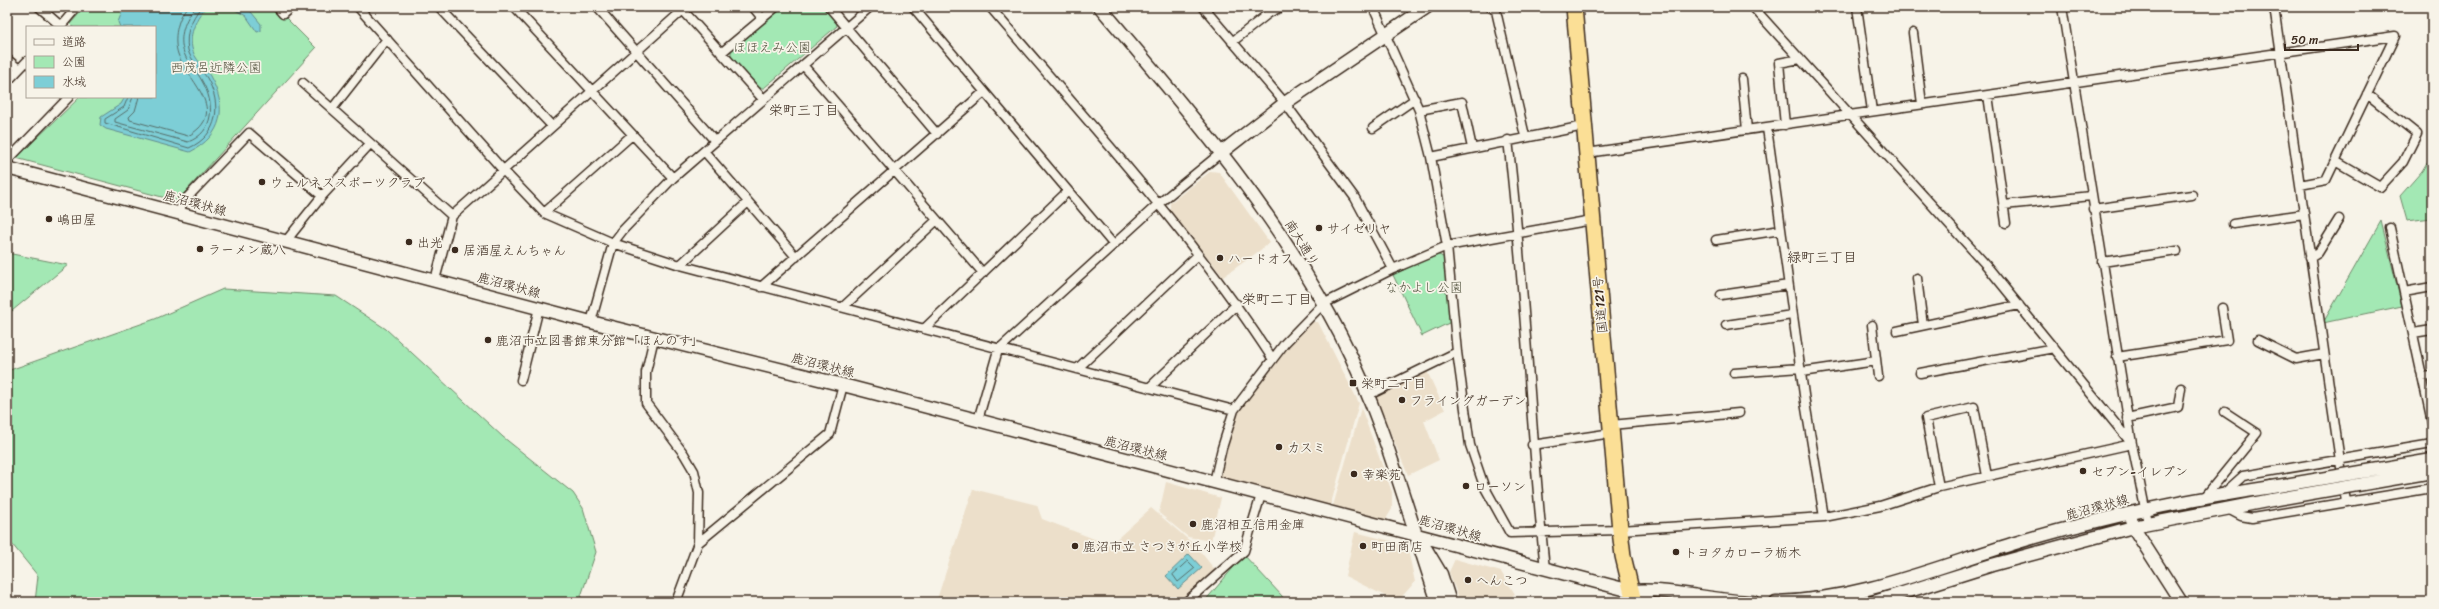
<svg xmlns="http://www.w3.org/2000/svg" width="2439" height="609" viewBox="0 0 2439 609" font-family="Sriracha,'Klee One',sans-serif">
	<rect width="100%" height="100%" fill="#f7f3e8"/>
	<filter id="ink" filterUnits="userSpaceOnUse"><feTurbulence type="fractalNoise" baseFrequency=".025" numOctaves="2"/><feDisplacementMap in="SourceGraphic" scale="8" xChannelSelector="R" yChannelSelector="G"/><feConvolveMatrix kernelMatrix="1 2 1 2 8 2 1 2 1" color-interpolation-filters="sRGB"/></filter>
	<g filter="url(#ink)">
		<path fill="#ecdfca" d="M 1211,171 L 1219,172 L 1270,243 L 1223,277 L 1170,210 L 1170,203 Z
			M 1312,322 L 1318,322 L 1359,403 L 1330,507 L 1219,478 L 1238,411 L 1282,352 Z
			M 1426,369 L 1445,410 L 1424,421 L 1439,460 L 1408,475 L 1375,395 Z
			M 1361,408 L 1392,492 L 1392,509 L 1386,519 L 1333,506 Z
			M 1166,482 L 1221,498 L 1211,541 L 1188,537 L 1159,513 Z
			M 973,489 L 1037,505 L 1042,519 L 1110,545 L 1151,508 L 1197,547 L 1215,570 L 1179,602 L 936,602 Z
			M 1355,532 L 1407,545 L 1415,582 L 1397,602 L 1345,576 Z
			M 1455,559 L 1501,572 L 1515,594 L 1505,602 L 1460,602 L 1449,572 Z"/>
		<path fill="#a3e8b4" stroke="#6f8969" d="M 85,7 L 275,7 L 316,48 L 177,201 L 16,158 L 80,97 L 155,97 L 155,27 L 73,27 L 70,24 Z
			M 781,7 L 826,7 L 836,19 L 837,26 L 764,88 L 758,88 L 731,57 L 731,48 Z
			M 2432,154 L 2432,218 L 2407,221 L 2400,196 L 2422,171 Z
			M 2381,221 L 2402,306 L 2323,323 Z
			M 7,253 L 68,265 L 7,315 Z
			M 1437,254 L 1445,258 L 1451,322 L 1422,336 L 1393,275 Z
			M 223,289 L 336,296 L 386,329 L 503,437 L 573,493 L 583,508 L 596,552 L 579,602 L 35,602 L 38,576 L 7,538 L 7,371 L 155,319 Z
			M 1244,555 L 1282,596 L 1284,602 L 1204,602 Z"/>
		<path fill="#7dced6" stroke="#638c8c" d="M 124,7 L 210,7 C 204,8 198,16 196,22 C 192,31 190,38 192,48 C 194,59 205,67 210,76 C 228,108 223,135 190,152 L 106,129 L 100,125 L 101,117 L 121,104 L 125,97 L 155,97 L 155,27 L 120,27 L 118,22 Z
			M 230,7 L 247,7 L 261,24 L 261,31 L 257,32 L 246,16 Z
			M 1189,554 L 1202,568 L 1178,589 L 1166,576 Z"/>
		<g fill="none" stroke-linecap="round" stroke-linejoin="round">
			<path stroke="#556c68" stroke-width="1" d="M 128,97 L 124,107 L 105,119 L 105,123 L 189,148 C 219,135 222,104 207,78 C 201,69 191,61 188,50 C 185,33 191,20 201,7
				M 133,97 L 128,110 L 115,119 L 115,122 L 188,142 C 215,132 215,103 202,81 C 197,71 188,64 184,53 C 178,37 185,19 195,7
				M 139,97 L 135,111 L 129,117 L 130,120 L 188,136 C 231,112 187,80 178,54 C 173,39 177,19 187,7
				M 1188,561 L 1195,568 L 1178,582 L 1173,575 Z"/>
			<g stroke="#3b2a1e" stroke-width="11">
				<path id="street" d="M 39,7 L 62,27
					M 277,7 L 283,14 L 291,7
					M 358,7 L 503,170 L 544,213 L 613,243 L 680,265 L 1234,410
					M 439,7 L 552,126
					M 514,7 L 673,178
					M 597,7 L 715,141
					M 680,7 L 763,99
					M 753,7 L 762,18
					M 829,7 L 937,134
					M 913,7 L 1113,244
					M 990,7 C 1087,121 1191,233 1272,358
					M 1203,7 L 1285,103 L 1355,198 L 1393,269
					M 1373,7 L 1419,110 L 1431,157 L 1447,246 L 1457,352 L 1470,445 L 1484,486 L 1510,533 L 1620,530 L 1824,517 L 1880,506 L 1939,487 L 2132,444
					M 1490,7 L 1496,11 L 1525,136
					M 1753,7 L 1986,265 L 2132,444
					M 1857,7 L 1872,111
					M 2062,7 L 2132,444 L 2148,523
					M 2274,7 L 2346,502
					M 60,27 L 77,7
					M 1913,33 L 1922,104
					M 1232,42 L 1269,13 L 1281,7
					M 721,53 L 776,7
					M 7,59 L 19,69
					M 803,65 L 983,273
					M 1742,79 L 1747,130
					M 7,82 L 27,61
					M 303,83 L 452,216
					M 1988,95 L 2006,223
					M 332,109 L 387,39
					M 1419,110 L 1462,102 L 1472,148
					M 1785,125 L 1779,63 L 1800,59
					M 1373,128 L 1415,99
					M 1767,128 L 1805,402 L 1824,517
					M 1508,140 C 1525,283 1530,426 1545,569
					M 704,151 L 796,257
					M 1587,153 L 2395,36 L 2326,180 L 2300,185
					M 1431,157 L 1584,126
					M 7,161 L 69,97
					M 2335,161 L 2380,187 L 2403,162 L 2417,134 L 2367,94
					M 2004,205 L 2091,196
					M 2093,209 L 2192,195
					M 180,213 L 182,203 L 249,133 L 322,196
					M 544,213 L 632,135
					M 2233,224 L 2304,214
					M 2390,228 L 2432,422
					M 1716,240 L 1781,230
					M 286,241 L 322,196 L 370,144
					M 2310,258 L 2318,253 L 2339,219
					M 2102,262 L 2177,251
					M 680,265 L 748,202
					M 1917,278 L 1923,325
					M 435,280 L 452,216 L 683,10
					M 761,287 L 984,92
					M 2404,292 L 2432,287
					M 1721,295 L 1788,285
					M 843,307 L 937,220
					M 591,322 L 613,243 L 623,230 L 673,178 L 870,7
					M 1726,325 L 1792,315
					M 1872,325 L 1878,376
					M 924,329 L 1068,191
					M 1897,331 L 2019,305
					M 2413,333 L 2432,330
					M 654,338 L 646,372 L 646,403 L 684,454 L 694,471 L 699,493 L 698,543 L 676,602
					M 2258,340 L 2296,359 L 2324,354
					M 2117,357 L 2227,340 L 2222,308
					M 1077,369 L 1197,256
					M 1801,372 L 1876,361
					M 1734,373 L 1800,368
					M 1920,373 L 2054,348
					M 2422,377 L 2432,376
					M 521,380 L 539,308
					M 1149,388 L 1237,304
					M 1367,396 L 1457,352
					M 2127,418 L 2178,407 L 2181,388
					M 978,420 L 998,350 L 1157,205 L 1222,152
					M 1611,425 L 1739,413
					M 1532,445 L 1612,433
					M 1214,482 L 1222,448 L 1234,410 L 1285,343 L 1323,304 L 1393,269 L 1447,246 L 1592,220
					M 1939,487 L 1926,418 L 1974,407 L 1987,476
					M 2223,494 L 2243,476 L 2432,444
					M 2204,498 L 2257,433 L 2225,412
					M 2226,508 L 2241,516 L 2252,518 L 2432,488
					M 698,543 L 830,434 L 843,385
					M 1186,602 L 1244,551 L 1261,495"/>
			</g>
			<g stroke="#3b2a1e" stroke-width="15">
				<path id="secondary" d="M 1100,7 C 1188,110 1277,213 1340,334 C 1384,419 1407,512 1438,602
					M 1222,152 L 1285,103 L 1427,7
					M 7,168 L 591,322 L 843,385 L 1631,591 C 1672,588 1712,601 1753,602
					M 2131,519 L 2133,527 L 2181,602
					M 1426,549 L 1441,574 L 1450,602
					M 1631,591 L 1649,602
					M 1776,602 C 1859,600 1934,568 2012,544 C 2098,518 2184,500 2272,487
					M 1874,602 L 1992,565 L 2133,527 L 2272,500"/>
			</g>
			<g stroke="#3b2a1e" stroke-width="18">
				<path id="highway" d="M 1574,7 L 1620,530 L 1623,556 L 1634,602"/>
			</g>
			<use href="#street" stroke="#f7f3e8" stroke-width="8"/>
			<use href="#secondary" stroke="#f7f3e8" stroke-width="12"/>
			<use href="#highway" stroke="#fbdf96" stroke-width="15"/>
			<g stroke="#3b2a1e" stroke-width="15" stroke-linecap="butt">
				<path id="secondary-bridge" d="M 2272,487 L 2432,460
					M 2272,500 L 2432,472"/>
			</g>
			<use href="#secondary-bridge" stroke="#f7f3e8" stroke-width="12"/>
		</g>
	</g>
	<g fill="#3b2a1e" stroke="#f7f3e8" stroke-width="1.5">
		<circle cx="262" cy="182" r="4"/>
		<circle cx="49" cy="219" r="4"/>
		<circle cx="1319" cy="228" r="4"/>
		<circle cx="409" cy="242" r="4"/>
		<circle cx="200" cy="249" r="4"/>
		<circle cx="455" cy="250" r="4"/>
		<circle cx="1220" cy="258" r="4"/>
		<circle cx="488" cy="340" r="4"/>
		<rect x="1349" y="379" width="8" height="8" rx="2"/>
		<circle cx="1402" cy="400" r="4"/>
		<circle cx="1279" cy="447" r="4"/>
		<circle cx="2083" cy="471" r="4"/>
		<circle cx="1354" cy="474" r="4"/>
		<circle cx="1466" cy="486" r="4"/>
		<circle cx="1193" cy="524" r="4"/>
		<circle cx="1075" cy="546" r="4"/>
		<circle cx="1363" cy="546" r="4"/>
		<circle cx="1676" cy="552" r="4"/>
		<circle cx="1468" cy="580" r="4"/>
	</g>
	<g text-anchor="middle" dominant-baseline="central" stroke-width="3.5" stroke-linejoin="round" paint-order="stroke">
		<g font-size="13" fill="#50503c" stroke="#f7f3e8">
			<text x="772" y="47">ほほえみ公園</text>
			<text x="216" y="67">西茂呂近隣公園</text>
			<text x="1424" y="287">なかよし公園</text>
		</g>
		<g font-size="13" fill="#3b2a1e" stroke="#f7f3e8" text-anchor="start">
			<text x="270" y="182">ウェルネススポーツクラブ</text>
			<text x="57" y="219">嶋田屋</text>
			<text x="1327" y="228">サイゼリヤ</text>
			<text x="417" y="242">出光</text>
			<text x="208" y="249">ラーメン蔵八</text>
			<text x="463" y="250">居酒屋えんちゃん</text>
			<text x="1228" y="258">ハードオフ</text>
			<text x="496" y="340">鹿沼市立図書館東分館「ほんのす」</text>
			<text x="1361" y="383">栄町二丁目</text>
			<text x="1410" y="400">フライングガーデン</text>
			<text x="1287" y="447">カスミ</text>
			<text x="2091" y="471">セブン-イレブン</text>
			<text x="1362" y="474">幸楽苑</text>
			<text x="1474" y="486">ローソン</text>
			<text x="1201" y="524">鹿沼相互信用金庫</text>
			<text x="1083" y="546">鹿沼市立 さつきが丘小学校</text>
			<text x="1371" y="546">町田商店</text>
			<text x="1684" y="552">トヨタカローラ栃木</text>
			<text x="1476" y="580">へんこつ</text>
		</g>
		<g font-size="13" fill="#3b2a1e" stroke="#f7f3e8">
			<text transform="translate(195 203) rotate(15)">鹿沼環状線</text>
			<text transform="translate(1302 243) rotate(58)">南大通り</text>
			<text transform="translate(509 285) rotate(15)">鹿沼環状線</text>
			<text transform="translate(1600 305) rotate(-95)">国道121号</text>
			<text transform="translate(823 365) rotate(14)">鹿沼環状線</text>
			<text transform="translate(1136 448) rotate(14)">鹿沼環状線</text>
			<text transform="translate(2097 507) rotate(-15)">鹿沼環状線</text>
			<text transform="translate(1450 528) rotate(16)">鹿沼環状線</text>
		</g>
		<g font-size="14" fill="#3b2a1e" stroke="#f7f3e8">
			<text x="804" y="110">栄町三丁目</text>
			<text x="1822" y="257">緑町三丁目</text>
			<text x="1277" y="299">栄町二丁目</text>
		</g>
	</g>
	<rect width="2439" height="609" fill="none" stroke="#f7f3e8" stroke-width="24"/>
	<rect x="12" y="12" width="2415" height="585" fill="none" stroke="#3b2a1e" stroke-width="1.5" filter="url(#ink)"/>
	<rect x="26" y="26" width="130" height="72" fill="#f7f3e8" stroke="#aca397"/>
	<rect x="34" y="39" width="20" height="6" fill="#f7f3e8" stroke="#aca397"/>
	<text x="62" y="46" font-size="12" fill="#3b2a1e">道路</text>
	<rect x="34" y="56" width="20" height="12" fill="#a3e8b4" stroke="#aca397"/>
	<text x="62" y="66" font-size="12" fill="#3b2a1e">公園</text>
	<rect x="34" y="76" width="20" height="12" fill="#7dced6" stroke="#aca397"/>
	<text x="62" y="86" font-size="12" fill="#3b2a1e">水域</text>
	<path d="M2285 44v6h73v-6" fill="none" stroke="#3b2a1e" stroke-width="2"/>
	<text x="2291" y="44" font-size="12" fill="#3b2a1e" stroke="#f7f3e8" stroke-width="3" paint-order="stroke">50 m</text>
</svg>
